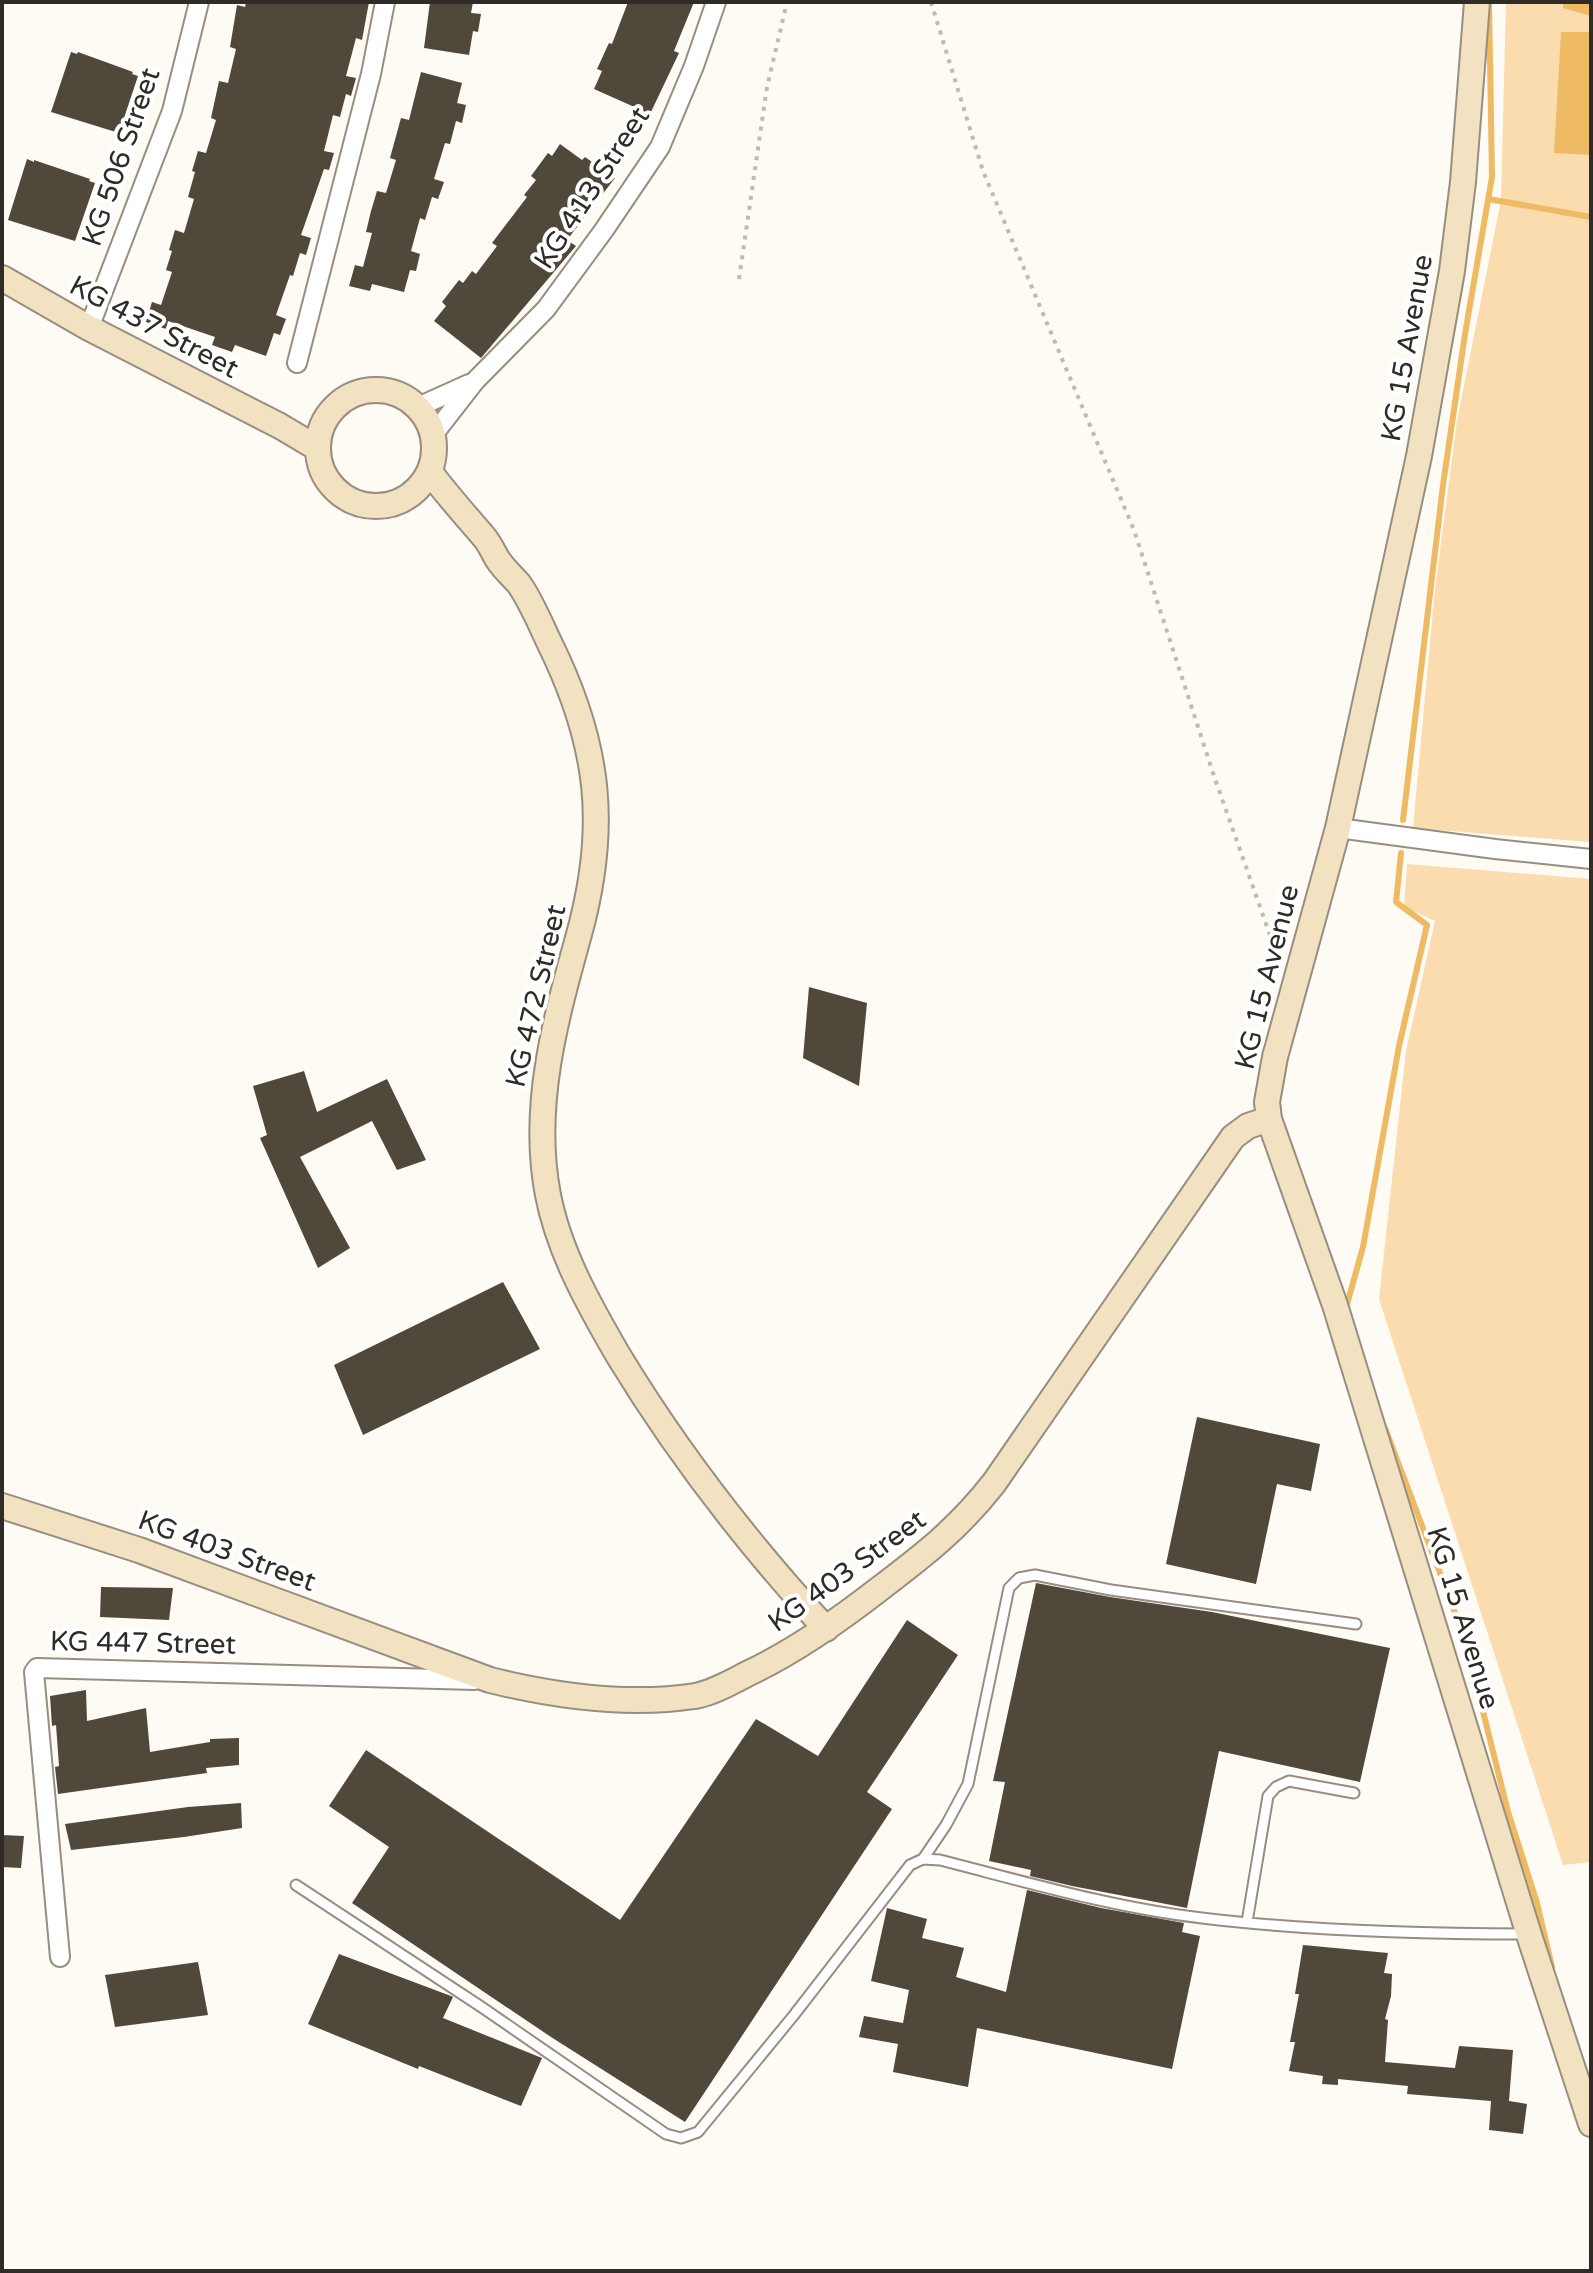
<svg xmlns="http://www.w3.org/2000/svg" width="1593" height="2273" viewBox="0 0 1593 2273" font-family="'Varela Round',sans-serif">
	<rect width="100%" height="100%" fill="#fefaf4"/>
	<path fill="#fadcae" d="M 1506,2 L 1591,2 L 1591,842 L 1413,828 L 1435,589 L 1457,421 L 1501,200 Z
		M 1407,864 L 1591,879 L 1591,1862 L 1563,1865 L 1379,1299 L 1406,1051 L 1435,921 L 1404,907 Z"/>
	<path fill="#eeba63" d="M 1563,2 L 1591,2 L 1591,16 L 1563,8 Z
		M 1561,32 L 1591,32 L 1591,155 L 1554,153 Z"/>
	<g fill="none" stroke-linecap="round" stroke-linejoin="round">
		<path stroke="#eeba63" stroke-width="6" d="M 1488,199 L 1591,217
			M 1403,820 L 1443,485 L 1465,334 L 1492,177 L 1489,2
			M 1346,1308 L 1363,1247 L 1399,1046 L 1427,925 L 1396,902 L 1401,853
			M 1385,1428 L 1465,1639 L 1508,1812 L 1537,1903 L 1552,1967"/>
	</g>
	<path fill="#50483b" d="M 246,2 L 369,2 L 362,40 L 356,38 L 346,76 L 356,78 L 351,96 L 346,94 L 340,117 L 333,115 L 324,151 L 334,153 L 329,170 L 324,169 L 301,235 L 311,238 L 306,255 L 300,253 L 293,276 L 290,275 L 276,315 L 286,319 L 280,335 L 274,333 L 266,356 L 235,345 L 232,352 L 212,345 L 215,337 L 168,321 L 166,329 L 146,322 L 152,302 L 161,305 L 172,272 L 166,270 L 172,251 L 169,250 L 175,230 L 184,233 L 194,199 L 188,197 L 195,172 L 192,171 L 198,151 L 206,153 L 216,120 L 211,118 L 219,81 L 228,83 L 236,49 L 230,47 L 237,5 L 245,7 Z
		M 430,2 L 473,2 L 471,13 L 481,14 L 478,32 L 473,31 L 469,55 L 424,48 Z
		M 628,2 L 694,2 L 674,51 L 679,53 L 650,114 L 594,89 L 602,71 L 597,69 L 609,43 L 612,44 Z
		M 71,52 L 77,54 L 78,52 L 133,72 L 132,74 L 138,76 L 119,133 L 51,112 Z
		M 421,72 L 462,83 L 457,103 L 466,105 L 462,123 L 456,121 L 450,144 L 445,143 L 434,179 L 444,182 L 438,199 L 432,197 L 425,220 L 420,218 L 411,251 L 420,254 L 416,271 L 410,270 L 404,292 L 372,284 L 370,291 L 349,286 L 355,265 L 363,267 L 372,233 L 366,232 L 371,211 L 377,191 L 386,193 L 396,160 L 390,158 L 401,118 L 409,120 Z
		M 560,144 L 582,160 L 585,157 L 615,178 L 567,240 L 576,246 L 481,358 L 434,321 L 446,306 L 442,302 L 459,280 L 463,283 L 472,271 L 476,274 L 497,246 L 492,243 L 527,197 L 524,195 L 536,180 L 531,176 L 548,153 L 552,156 Z
		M 27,159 L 34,162 L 34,160 L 90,179 L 89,181 L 95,183 L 75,241 L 8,220 Z
		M 809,987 L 867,1003 L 859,1086 L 803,1058 Z
		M 304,1071 L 317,1112 L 387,1079 L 426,1160 L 397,1170 L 372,1121 L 300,1157 L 350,1248 L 318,1268 L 260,1138 L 267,1135 L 253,1086 Z
		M 503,1282 L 540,1349 L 363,1435 L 334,1365 Z
		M 1197,1417 L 1320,1444 L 1311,1491 L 1277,1484 L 1256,1584 L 1166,1564 Z
		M 1036,1583 L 1110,1597 L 1212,1612 L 1390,1648 L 1360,1782 L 1219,1751 L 1187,1908 L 1072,1886 L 1030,1876 L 1031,1870 L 989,1861 L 1005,1782 L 993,1781 Z
		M 101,1587 L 173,1588 L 169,1620 L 100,1617 Z
		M 907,1620 L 958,1655 L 867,1792 L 892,1809 L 685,2122 L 551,2037 L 352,1903 L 389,1847 L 329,1806 L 366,1750 L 620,1920 L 756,1719 L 818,1756 Z
		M 86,1690 L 87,1721 L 146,1708 L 150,1752 L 210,1742 L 210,1739 L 239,1738 L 239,1765 L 206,1768 L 207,1773 L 58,1794 L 55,1767 L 59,1766 L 56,1725 L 52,1726 L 50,1696 Z
		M 241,1803 L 242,1828 L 184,1837 L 71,1850 L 65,1824 L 188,1807 Z
		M 2,1835 L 24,1836 L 21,1868 L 2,1867 Z
		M 1027,1890 L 1101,1908 L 1184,1923 L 1182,1932 L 1200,1936 L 1172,2069 L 977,2028 L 968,2087 L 893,2072 L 898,2044 L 859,2037 L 864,2016 L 903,2023 L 909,1990 L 871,1981 L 887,1908 L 927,1919 L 922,1938 L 964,1948 L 956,1977 L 1006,1992 Z
		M 1303,1945 L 1388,1953 L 1384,1973 L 1392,1974 L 1391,1996 L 1385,2019 L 1388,2020 L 1385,2062 L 1455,2068 L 1459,2046 L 1513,2050 L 1509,2101 L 1527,2104 L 1523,2134 L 1489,2130 L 1491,2101 L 1407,2094 L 1408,2086 L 1338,2079 L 1338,2085 L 1322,2084 L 1323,2076 L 1289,2071 L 1295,2042 L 1290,2042 L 1299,1994 L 1295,1994 Z
		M 339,1954 L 451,1996 L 453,1997 L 443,2018 L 542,2058 L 521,2106 L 419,2066 L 418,2069 L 308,2024 Z
		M 198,1962 L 208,2015 L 115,2027 L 105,1975 Z"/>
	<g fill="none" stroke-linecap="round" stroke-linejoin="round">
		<g stroke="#978e80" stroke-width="13">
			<path id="lane" d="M 923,1859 L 946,1825 L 968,1784 L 1009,1588 L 1019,1578 L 1035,1575 L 1111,1590 L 1356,1624
				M 296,1885 L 480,2006 L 666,2134 L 681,2138 L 698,2132 L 794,2015 L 910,1865 L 923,1859 L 940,1860 C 1026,1882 1114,1908 1202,1918 C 1309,1931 1418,1934 1526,1934
				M 1247,1922 L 1268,1796 L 1276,1787 L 1289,1781 L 1354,1793"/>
		</g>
		<g stroke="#978e80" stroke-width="22">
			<path id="street" d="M 89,328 L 172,111 L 199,2
				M 297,363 L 371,74 L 385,2
				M 418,407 L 469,384
				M 433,435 L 475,381 L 546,309 L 604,230 L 660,147 L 694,66 L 716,2
				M 1338,828 L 1495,849 L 1591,859
				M 60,1957 L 34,1672 L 37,1668 L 475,1680"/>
		</g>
		<g stroke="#978e80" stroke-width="28">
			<path id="secondary" d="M 1477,2 L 1463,182 L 1452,271 L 1419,456 L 1338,828 L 1275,1057 L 1267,1102 L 1269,1119 L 1335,1305 L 1529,1935 L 1591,2124
				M 2,278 L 89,328 L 280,426 L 317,448
				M318 448a58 58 0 1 1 116 0a58 58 0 1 1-116 0Z
				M 430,472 C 447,495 466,516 484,537 C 490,544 493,552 498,560 C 504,569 512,576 519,584 C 531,601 540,623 549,642 C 600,745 609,828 578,938 C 555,1021 531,1108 548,1195 C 559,1252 589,1305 618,1355 C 678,1454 748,1544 826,1629
				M 2,1506 L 139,1550 L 490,1680 C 555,1696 629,1706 695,1696 C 715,1692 733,1681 751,1672 C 797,1650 838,1621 878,1590 C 924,1555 958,1529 994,1483 L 1233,1137 L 1248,1126 L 1269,1119"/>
		</g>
		<path stroke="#bebab4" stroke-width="4" stroke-dasharray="4 6" stroke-linecap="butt" d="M 931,2 L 983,171 L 1134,530 L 1214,776 L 1278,958
			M 739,279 L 767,87 L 787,2"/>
		<use href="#lane" stroke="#fff" stroke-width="9"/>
		<use href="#street" stroke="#fff" stroke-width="18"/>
		<use href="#secondary" stroke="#f3e2c2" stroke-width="24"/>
	</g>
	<g text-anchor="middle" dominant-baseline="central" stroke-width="8" stroke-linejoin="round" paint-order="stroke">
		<g font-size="28" fill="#2f2b26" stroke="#fff">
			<text transform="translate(121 157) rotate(-71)">KG 506 Street</text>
			<text transform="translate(592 188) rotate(-57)">KG 413 Street</text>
			<text transform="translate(154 327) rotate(28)">KG 437 Street</text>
			<text transform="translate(1407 348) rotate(-80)">KG 15 Avenue</text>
			<text transform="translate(1267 977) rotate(-76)">KG 15 Avenue</text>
			<text transform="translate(536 996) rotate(-77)">KG 472 Street</text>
			<text transform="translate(227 1551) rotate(20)">KG 403 Street</text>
			<text transform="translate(847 1571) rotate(-36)">KG 403 Street</text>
			<text transform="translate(1463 1618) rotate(73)">KG 15 Avenue</text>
			<text transform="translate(143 1643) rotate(1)">KG 447 Street</text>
		</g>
	</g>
	<rect width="1593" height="2273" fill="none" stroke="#2f2b26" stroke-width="8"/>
</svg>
